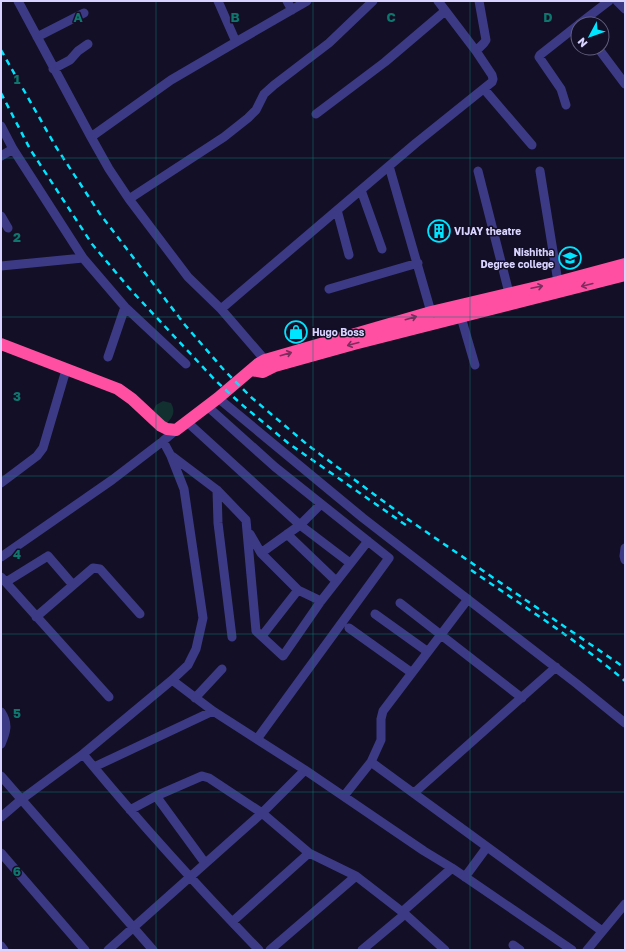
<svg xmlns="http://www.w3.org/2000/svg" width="626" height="951" viewBox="0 0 626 951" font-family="'Golos Text',sans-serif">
	<rect width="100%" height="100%" fill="#130f26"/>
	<path fill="#12302f" d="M 163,401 L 171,403 C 175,411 174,415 168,422 L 161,422 L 153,411 L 156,405 Z"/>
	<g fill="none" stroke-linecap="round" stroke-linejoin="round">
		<path stroke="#3d3a85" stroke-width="9" d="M 18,1 L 91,137 L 109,169 L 129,199 L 188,277 L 221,309 L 265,360
			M 287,1 L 292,10
			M 617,1 L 625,9
			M 579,24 L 609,1
			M 37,37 L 84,13
			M 236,42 L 307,1
			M 598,48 L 625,84
			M 476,51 L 484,43 L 486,40 L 479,1
			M 53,69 L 70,60 L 78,51 L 88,44
			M 484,89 L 532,145
			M 566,105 L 561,89 L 539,57 L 540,55 L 578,25
			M 316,114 L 385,62 L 445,11
			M 1,126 L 13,149 L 83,258 L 125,307 L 186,364
			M 91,137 L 171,80 L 236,42 L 218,1
			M 1,156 L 13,149
			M 389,166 L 431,312
			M 478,171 L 509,293
			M 540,171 L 558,282
			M 361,190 L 382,249
			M 129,199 L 224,137 L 248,118 L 256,110 L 264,94 L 274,85 L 329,43 L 373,1
			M 337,210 L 349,255
			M 1,216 L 8,228
			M 1,266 L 83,258
			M 329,289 L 418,263
			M 221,309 L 416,143 L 492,82 L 493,79 L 492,75 L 476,51 L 438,1
			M 461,317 L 475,365
			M 108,357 L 125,307
			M 218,398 L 363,518 L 577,684 L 625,723
			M 207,406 L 275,467 L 389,558 L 257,739
			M 186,421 L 300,525 L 261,553
			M 172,456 L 217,490
			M 1,483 L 37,456 L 43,448 L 66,370
			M 321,504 L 300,525 L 350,563
			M 250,534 L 261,553 L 298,590 L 262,636
			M 287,534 L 336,581
			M 625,548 L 624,556 L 625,560
			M 1,557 L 112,480 L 163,441 L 176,430
			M 1,577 L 109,697
			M 6,582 L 48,556 L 73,585
			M 298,590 L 321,601
			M 400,603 L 522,698
			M 375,614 L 428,652
			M 36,617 L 93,568 L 100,569 L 140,614
			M 349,628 L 412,673
			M 232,637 L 218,523 L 217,490 L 246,520 L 256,631 L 283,656 L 321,601 L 368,541
			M 172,680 L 213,711 L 305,770 L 424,851 L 452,868 L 572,950
			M 195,698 L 222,669
			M 1,712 C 9,724 6,732 1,744
			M 83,754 C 139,822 198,887 259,950
			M 371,762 L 381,740 L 381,719 L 383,711 L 468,599
			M 94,767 L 213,711
			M 1,776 L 153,950
			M 414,793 L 556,667
			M 156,796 L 205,863
			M 344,796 L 371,762 L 602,931
			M 130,810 L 156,796 L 202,776 L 209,778 L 262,813 L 309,853 L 356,876 L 405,914 L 445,950
			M 1,817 L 22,799 L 83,754 L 172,680 L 188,665 L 196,649 L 203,618 L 184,489 L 171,456 L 163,441
			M 1,853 L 85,950
			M 465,877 L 487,847
			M 402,912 L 452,868
			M 232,922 L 309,853
			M 513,945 L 520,950
			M 1,946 L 4,950
			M 108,950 L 262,813 L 305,770
			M 270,950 L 356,876
			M 362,950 L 405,914
			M 587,950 L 625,904"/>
		<path stroke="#ff4fa3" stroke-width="12" d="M 1,344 L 118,389 L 132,399 L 161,426 L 167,429 L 176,430 L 218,398 L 258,364 L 265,360 L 431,312 L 558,282 L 625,264
			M 251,370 L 263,372 L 275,366 L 354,344 L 625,275"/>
		<path stroke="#00e5ff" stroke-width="2.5" stroke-dasharray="6 5" stroke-linecap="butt" d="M 1,50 L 56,147 L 100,214 L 185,325 L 224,370 L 252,398 L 309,446 L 406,518 L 625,668
			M 1,93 L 30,149 L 92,244 L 129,288 L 215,380 L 240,403 L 288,443 L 410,528
			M 471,570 C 523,606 577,640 625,681"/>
	</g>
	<defs><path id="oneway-shaft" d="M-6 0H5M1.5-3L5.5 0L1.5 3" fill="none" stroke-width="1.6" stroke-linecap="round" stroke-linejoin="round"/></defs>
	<g stroke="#7d2c5e">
		<use href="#oneway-shaft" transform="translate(587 285) rotate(166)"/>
		<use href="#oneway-shaft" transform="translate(537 287) rotate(-12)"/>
		<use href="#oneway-shaft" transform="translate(411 318) rotate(-16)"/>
		<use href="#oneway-shaft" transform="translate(353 344) rotate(165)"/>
		<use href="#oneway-shaft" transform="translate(286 354) rotate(-16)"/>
	</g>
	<path fill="none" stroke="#0f766e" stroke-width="1" stroke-opacity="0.55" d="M 156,1 L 156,950M 313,1 L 313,950M 470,1 L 470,950M 1,158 L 625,158M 1,317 L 625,317M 1,476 L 625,476M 1,634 L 625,634M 1,792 L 625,792"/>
	<defs>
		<g id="building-ring" transform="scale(1.15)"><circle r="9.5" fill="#130f26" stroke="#00e5ff" stroke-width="1.5"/><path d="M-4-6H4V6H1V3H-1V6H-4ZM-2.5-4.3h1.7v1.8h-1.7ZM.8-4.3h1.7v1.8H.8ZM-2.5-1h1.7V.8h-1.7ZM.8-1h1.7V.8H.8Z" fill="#00e5ff"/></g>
		<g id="university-ring" transform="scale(1.15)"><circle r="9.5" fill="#130f26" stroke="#00e5ff" stroke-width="1.5"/><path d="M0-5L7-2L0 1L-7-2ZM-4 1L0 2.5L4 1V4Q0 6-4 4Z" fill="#00e5ff"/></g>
		<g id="shop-ring" transform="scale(1.15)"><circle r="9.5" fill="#130f26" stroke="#00e5ff" stroke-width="1.5"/><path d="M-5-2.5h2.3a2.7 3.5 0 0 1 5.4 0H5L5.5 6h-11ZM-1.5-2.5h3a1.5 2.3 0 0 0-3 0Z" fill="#00e5ff"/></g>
	</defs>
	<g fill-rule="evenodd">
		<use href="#building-ring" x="439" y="231"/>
		<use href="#university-ring" x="570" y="258"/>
		<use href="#shop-ring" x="296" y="332"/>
	</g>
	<g text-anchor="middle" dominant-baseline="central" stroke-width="3" stroke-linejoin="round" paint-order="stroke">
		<g font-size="10" font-weight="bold" fill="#d9d4ff" stroke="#130f26" text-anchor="start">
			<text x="454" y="231">VIJAY theatre</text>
			<text x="554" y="252" text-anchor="end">Nishitha<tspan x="554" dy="12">Degree college</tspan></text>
			<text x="312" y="332">Hugo Boss</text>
		</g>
	</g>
	<g font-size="13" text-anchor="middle" font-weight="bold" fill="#0f766e" stroke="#130f26" stroke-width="3" stroke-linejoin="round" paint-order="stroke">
		<text x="78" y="22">A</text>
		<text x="235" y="22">B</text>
		<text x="391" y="22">C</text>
		<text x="548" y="22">D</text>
		<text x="17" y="84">1</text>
		<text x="17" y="242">2</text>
		<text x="17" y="401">3</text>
		<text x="17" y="559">4</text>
		<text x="17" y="718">5</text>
		<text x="17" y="876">6</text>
	</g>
	<rect width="626" height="951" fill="none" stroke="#d9d4ff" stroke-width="4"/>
	<g transform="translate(590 36) rotate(229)"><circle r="19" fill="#130f26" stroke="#625e7d"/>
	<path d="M0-3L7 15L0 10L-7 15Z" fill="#00e5ff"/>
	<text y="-6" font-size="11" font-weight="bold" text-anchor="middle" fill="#d9d4ff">N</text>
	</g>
</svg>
